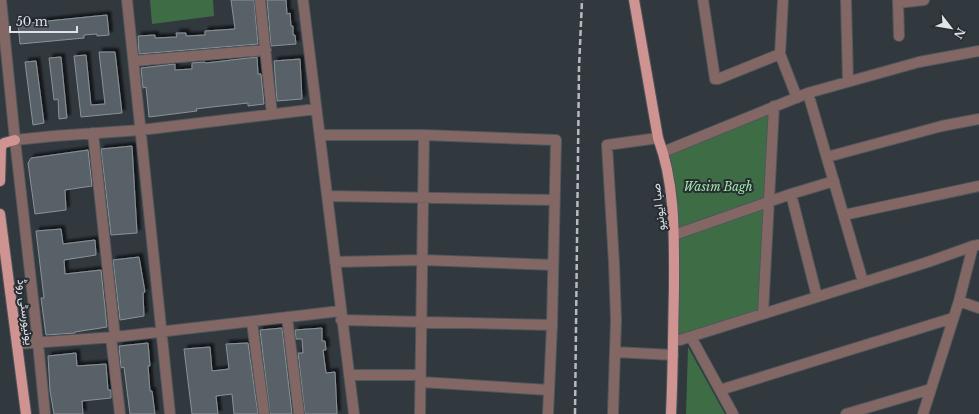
<svg xmlns="http://www.w3.org/2000/svg" width="979" height="414" viewBox="0 0 979 414" font-family="'Libre Baskerville',Vazirmatn,serif">
	<defs>
		<filter id="shadow"><feDropShadow dx="3.5" dy="-3.5" stdDeviation="1" flood-color="#0009"/></filter>
	</defs>
	<rect width="100%" height="100%" fill="#31383e"/>
	<path fill="#3e6c45" d="M 150,0 L 213,0 L 214,16 L 152,24 Z
		M 774,106 L 763,313 L 673,340 L 674,235 L 664,155 Z
		M 688,347 L 725,414 L 686,414 Z"/>
	<path fill="#596167" stroke="#8a9299" filter="url(#shadow)" d="M 231,0 L 254,0 L 258,44 L 139,54 L 138,36 L 155,35 L 155,38 L 177,37 L 176,33 L 186,33 L 186,36 L 205,35 L 205,31 L 235,29 Z
		M 267,0 L 286,0 L 287,14 L 290,13 L 291,26 L 293,26 L 293,35 L 295,35 L 296,44 L 271,46 Z
		M 107,15 L 109,35 L 97,36 L 97,34 L 84,35 L 84,38 L 20,44 L 18,24 Z
		M 99,52 L 115,52 L 122,113 L 81,117 L 74,56 L 86,55 L 91,105 L 105,104 Z
		M 61,57 L 67,118 L 59,119 L 58,99 L 54,100 L 49,58 Z
		M 257,57 L 258,74 L 261,74 L 264,104 L 248,106 L 248,103 L 212,107 L 196,109 L 197,111 L 149,117 L 146,87 L 143,88 L 141,68 L 175,64 L 175,70 L 192,69 L 192,63 L 205,62 L 206,63 Z
		M 300,59 L 302,99 L 277,101 L 274,61 Z
		M 36,61 L 44,123 L 33,125 L 25,62 Z
		M 132,146 L 137,233 L 111,235 L 101,149 Z
		M 88,150 L 92,186 L 65,190 L 66,210 L 35,214 L 28,163 L 31,158 Z
		M 61,229 L 63,244 L 95,240 L 96,255 L 64,260 L 65,274 L 101,270 L 107,327 L 75,332 L 75,333 L 46,335 L 41,298 L 44,298 L 36,231 Z
		M 139,257 L 145,292 L 143,293 L 144,316 L 120,320 L 113,260 Z
		M 282,328 L 292,414 L 270,414 L 260,330 Z
		M 322,328 L 322,341 L 325,341 L 326,350 L 323,350 L 326,373 L 335,372 L 337,414 L 305,414 L 298,353 L 303,353 L 302,339 L 296,339 L 295,330 Z
		M 148,343 L 150,366 L 148,366 L 150,391 L 152,391 L 155,414 L 130,414 L 124,367 L 121,368 L 119,346 Z
		M 248,343 L 258,414 L 234,414 L 232,394 L 216,396 L 218,414 L 192,414 L 184,349 L 210,347 L 212,371 L 229,369 L 226,344 Z
		M 76,353 L 77,366 L 106,364 L 108,390 L 111,390 L 111,398 L 82,401 L 83,414 L 54,414 L 50,391 L 48,356 Z"/>
	<g fill="none" stroke-linecap="round" stroke-linejoin="round">
		<g stroke="#50575c" stroke-width="12">
			<path id="minor" d="M 1,0 L 15,140 L 38,343 L 45,414
				M 127,0 L 170,414
				M 260,0 L 272,114
				M 303,0 L 354,414
				M 703,0 L 715,79 L 718,79 L 780,54
				M 783,0 L 780,54 L 797,98
				M 846,0 L 848,81
				M 898,0 L 899,36
				M 898,3 L 924,0
				M 134,61 L 266,50
				M 808,93 L 863,282
				M 93,133 L 115,337
				M 321,135 L 424,135 L 556,140 L 552,325 L 548,414
				M 15,140 L 54,136 L 141,130 L 316,109
				M 663,152 L 808,93 L 919,62 L 979,51
				M 827,157 L 942,126 L 979,119
				M 791,194 L 817,297
				M 327,196 L 555,200
				M 844,215 L 979,186
				M 674,235 L 791,194 L 834,181
				M 335,262 L 423,260 L 553,265
				M 959,301 L 979,308
				M 763,313 L 774,106
				M 287,317 L 299,414
				M 341,320 L 552,325
				M 252,322 L 264,412
				M 111,337 L 120,414
				M 691,337 L 733,414
				M 673,340 L 680,340 L 928,262 L 973,246 L 979,245
				M 17,344 L 115,337 L 340,311
				M 615,352 L 673,355
				M 349,375 L 420,375
				M 421,382 L 549,390
				M 720,390 L 953,318
				M 420,414 L 424,135
				M 613,414 L 616,320 L 614,263 L 607,145 L 658,138
				M 846,414 L 931,389
				M 923,414 L 959,301 L 973,246"/>
		</g>
		<g stroke="#50575c" stroke-width="12">
			<path id="major" d="M 634,0 L 658,138 C 676,186 674,238 674,289 C 673,330 673,372 671,414
				M 0,181 L 1,147 L 4,143 L 15,140
				M 0,214 L 26,414"/>
		</g>
		<use href="#minor" stroke="#836765" stroke-width="10"/>
		<use href="#major" stroke="#cf9491" stroke-width="10"/>
		<path stroke="#b6bbc0" stroke-width="2.5" stroke-dasharray="6 3" stroke-linecap="butt" d="M 575,414 L 579,68 L 582,0"/>
	</g>
	<g text-anchor="middle" dominant-baseline="central" stroke-width="4" stroke-linejoin="round" paint-order="stroke">
		<g font-size="12" font-style="italic" fill="#a1e9a9" stroke="#272d33">
			<text x="718" y="186">Wasim Bagh</text>
		</g>
		<g font-size="12" fill="#dfe3e7" stroke="#272d33">
			<text transform="translate(658 207) rotate(-96)">صبا ایونیو</text>
			<text transform="translate(26 312) rotate(83)">یونیورسٹی روڈ</text>
		</g>
	</g>
	<g transform="translate(951 28) rotate(121)" stroke="#272d33" stroke-width="3" paint-order="stroke">
	<path d="M0-3L7 15L0 10L-7 15Z" fill="#dfe3e7"/>
	<text y="-6" font-size="11" font-weight="bold" text-anchor="middle" fill="#dfe3e7">N</text>
	</g>
	<path d="M10 26v6h67v-6" fill="none" stroke="#dfe3e7" stroke-width="2"/>
	<text x="16" y="26" font-size="12" fill="#dfe3e7" stroke="#272d33" stroke-width="3" paint-order="stroke">50 m</text>
</svg>
